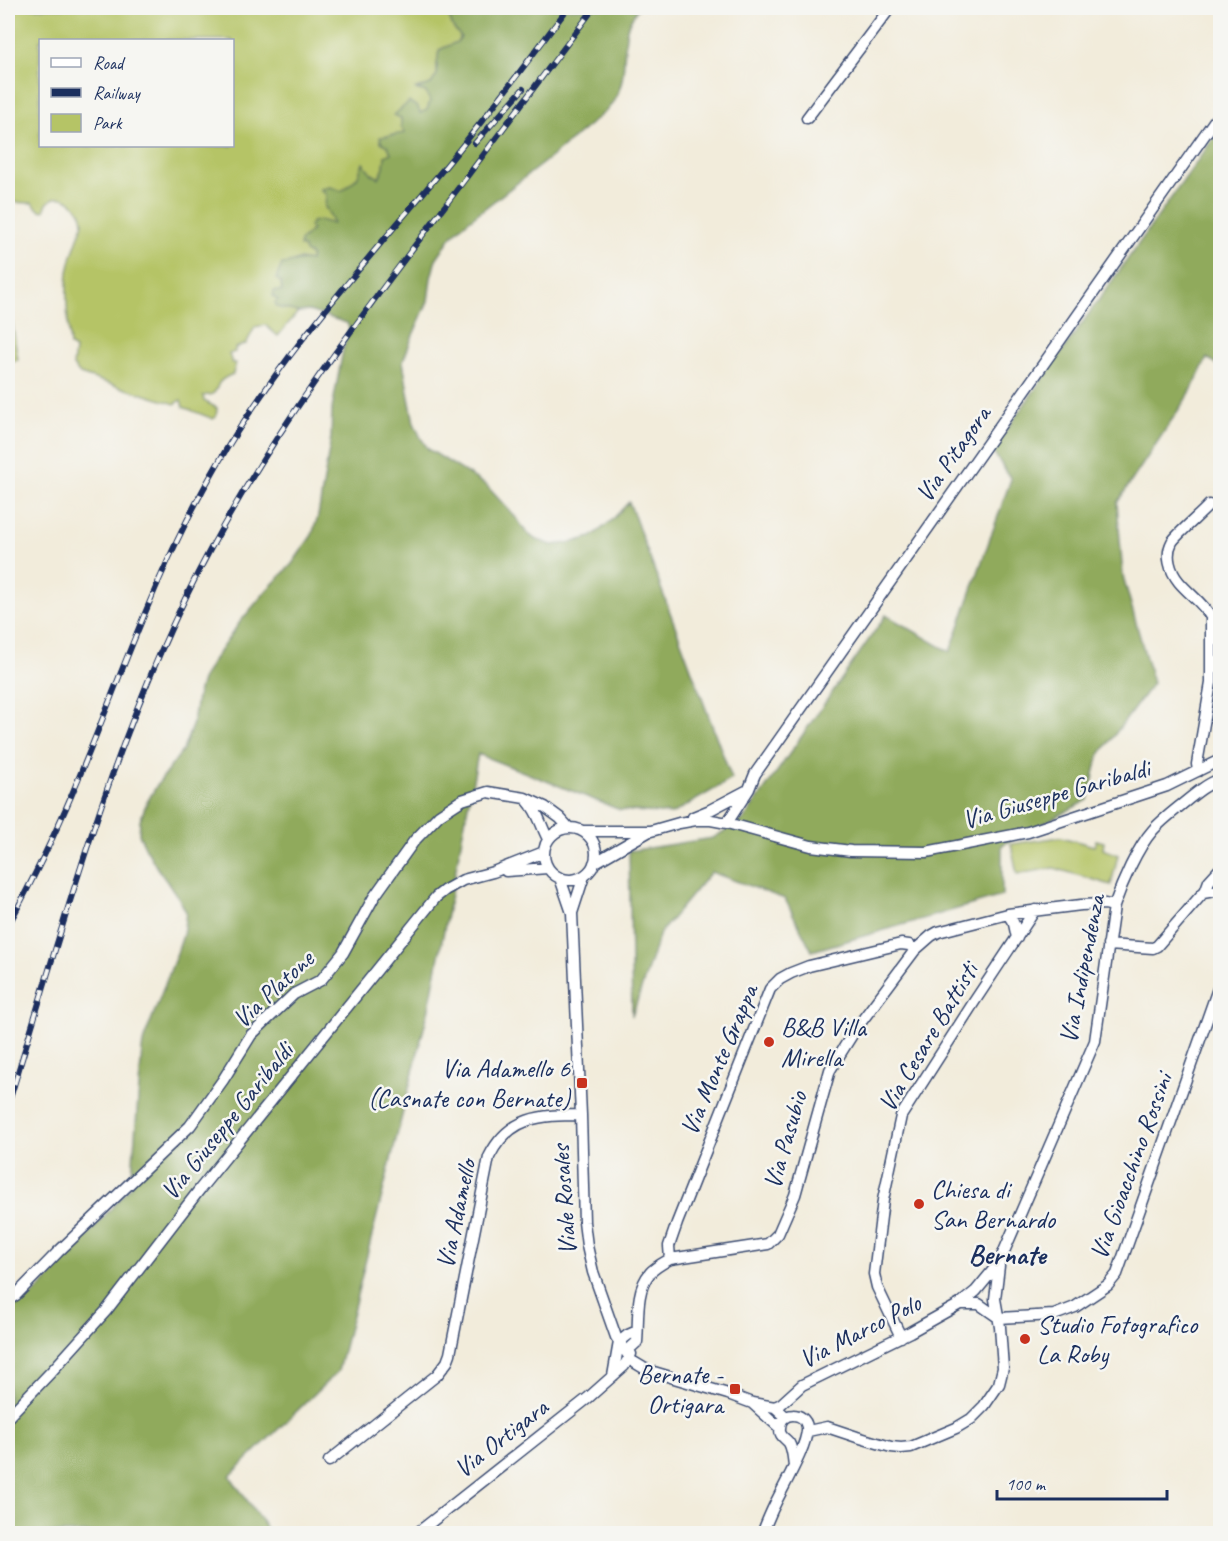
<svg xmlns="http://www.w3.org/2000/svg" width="1228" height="1541" viewBox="0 0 1228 1541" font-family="Caveat,sans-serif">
	<rect width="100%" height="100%" fill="#f6f6f2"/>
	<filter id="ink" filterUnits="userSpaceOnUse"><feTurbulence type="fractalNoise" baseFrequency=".0167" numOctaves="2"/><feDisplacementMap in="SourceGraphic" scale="12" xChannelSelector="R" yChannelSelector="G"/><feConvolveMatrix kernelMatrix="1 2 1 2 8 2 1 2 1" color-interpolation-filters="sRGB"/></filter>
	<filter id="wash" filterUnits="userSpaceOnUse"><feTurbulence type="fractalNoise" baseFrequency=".008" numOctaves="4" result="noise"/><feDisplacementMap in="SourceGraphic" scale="24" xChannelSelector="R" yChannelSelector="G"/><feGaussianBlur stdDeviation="1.35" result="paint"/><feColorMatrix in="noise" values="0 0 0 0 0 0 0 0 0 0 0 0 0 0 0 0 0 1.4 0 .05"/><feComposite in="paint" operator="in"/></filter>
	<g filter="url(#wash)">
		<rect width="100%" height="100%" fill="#f2ecdb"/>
		<path fill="#b5c466" stroke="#687a62" stroke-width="1.5" fill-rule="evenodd" d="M 8,8 L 444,8 L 446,10 L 454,29 L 461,36 L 457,42 L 439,50 L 437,64 L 437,75 L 431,84 L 418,90 L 426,92 L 430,101 L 427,111 L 401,118 L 406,133 L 388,146 L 391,153 L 385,156 L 384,167 L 379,178 L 372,174 L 357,178 L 342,191 L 330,187 L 321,190 L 327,195 L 325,207 L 331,217 L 333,225 L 312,230 L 300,241 L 300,246 L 304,248 L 311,255 L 310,261 L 300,259 L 288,264 L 281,282 L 282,292 L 277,307 L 298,312 L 278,336 L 265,325 L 255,327 L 246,344 L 235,348 L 235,352 L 229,354 L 232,363 L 236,363 L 233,374 C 228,376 222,379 219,383 C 214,393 217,394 203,396 L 204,401 L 217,408 L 216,417 L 213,419 L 183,407 L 181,400 L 175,404 L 113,385 L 80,374 L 73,366 L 75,349 L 70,346 C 68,322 65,296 68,272 C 70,261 73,251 77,241 C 79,235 82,229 83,223 C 83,203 52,184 44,211 L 39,210 L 32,203 L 8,202 ZM 40,40 L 232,40 L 232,146 L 40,146 Z
			M 8,296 L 18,360 L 8,362 Z
			M 1061,837 L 1094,846 L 1096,840 L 1104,842 L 1103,849 L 1118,855 L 1111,885 L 1054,868 L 1017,874 L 1011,844 Z"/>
		<path fill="#90aa5b" stroke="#566c5c" stroke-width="1.5" d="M 444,8 L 638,8 C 634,14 629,21 627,29 C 621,59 630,84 607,110 L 551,157 L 463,225 L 451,237 L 436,259 L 431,278 L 428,301 L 413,335 L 403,361 L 408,392 L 414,423 L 421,438 L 428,449 L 486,485 L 518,520 L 526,532 L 535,539 L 552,545 L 570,543 L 591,537 L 611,521 L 629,502 L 732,779 L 672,814 L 620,810 L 478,754 L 429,1008 L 338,1371 L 230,1476 L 270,1533 L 8,1533 L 8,1310 L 32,1296 L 47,1281 L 131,1186 L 142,1049 L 144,1039 L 177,953 L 183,935 L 186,912 L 178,897 L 157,868 L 146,849 L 139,834 L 140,821 L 146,804 L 157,785 L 183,750 L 193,723 L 197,697 L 202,680 L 212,662 L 240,622 L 266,591 L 292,564 L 312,535 L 318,516 L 331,437 L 332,409 L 343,350 L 349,328 L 347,323 L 309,311 L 298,312 L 277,307 L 275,302 L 278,300 L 273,296 L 274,291 L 282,291 L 281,282 L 276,279 L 282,264 C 294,264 296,258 310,261 L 311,255 L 305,252 L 304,248 L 300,246 L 300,241 L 312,230 L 309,226 L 312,222 L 320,220 L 333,224 L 331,217 L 325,207 L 326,195 L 321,189 L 330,187 L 342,191 L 357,178 L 363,163 L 372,174 L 379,178 L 384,167 L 385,156 L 391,153 L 388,146 L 381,142 L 380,137 L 405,133 L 401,127 L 401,118 L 394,115 L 409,102 L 418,107 L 420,113 L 427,110 L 430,101 L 426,92 L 416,89 L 431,84 L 437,75 L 437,64 L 439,50 L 457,42 L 461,37 L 454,29 L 446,10 Z
			M 1220,129 L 1220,366 L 1207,358 L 1191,391 L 1117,503 L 1123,576 L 1153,683 L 1098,757 L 1088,800 L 1002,845 L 1002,896 L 812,951 L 785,899 L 711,872 L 660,933 L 632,1016 L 629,851 L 713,838 L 744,819 L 886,615 L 950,652 L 1011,479 L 992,450 Z"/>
	</g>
	<g filter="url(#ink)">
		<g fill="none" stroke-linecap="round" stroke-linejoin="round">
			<g stroke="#3b4b71" stroke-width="13">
				<path id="minor" d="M 807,118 L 890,8
					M 1198,771 L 1197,764 L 1211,683 L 1211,617 C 1203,603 1189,594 1179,582 C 1170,571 1165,555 1172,542 C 1177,534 1201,514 1209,505
					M 528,801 C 539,813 540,824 548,839
					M 693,817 L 710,810 L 746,791
					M 727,823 L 749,789 L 755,774 L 1220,113
					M544 854a26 26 0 1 1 52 0a26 26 0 1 1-52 0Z
					M 584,831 L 651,831 L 679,823 L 696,820 L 711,820 L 727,823 L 811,846 L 851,851 L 926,852 L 1028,832 L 1167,786 L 1220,760
					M 594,863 L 648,832
					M 506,871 L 548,868
					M 560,878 L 572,913 L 581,1115 L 584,1222 L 587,1246 L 593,1272 L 616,1337 L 632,1361 L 647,1370 L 728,1394 L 752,1403 L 775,1407 L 786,1417
					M 1205,892 L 1209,881 L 1220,869
					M 572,913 L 584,876
					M 1008,914 L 1014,924 L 1017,938
					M 1108,945 L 1153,948 L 1157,946 L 1203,893 L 1220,890
					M 670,1259 L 669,1246 L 677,1223 L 770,989 L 780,979 L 791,973 L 809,966 L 901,944 L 909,945 L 915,950
					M 8,1300 L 16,1295 L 58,1252 L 190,1126 L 223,1080 L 251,1035 L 294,994 L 321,980 L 343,953 L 374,897 L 414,841 L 439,815 L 462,800 L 488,792 L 525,798 L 545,807 L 560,818 L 569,828
					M 960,1304 L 979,1304 L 999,1318
					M 999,1318 L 1054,1315 L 1062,1312 L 1075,1307 L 1108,1285 L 1117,1274 L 1220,983
					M 901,1337 L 877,1287 L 874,1274 L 883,1200 L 901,1116 L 974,1002 L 1035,910
					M 626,1352 L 637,1342 C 639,1320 635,1290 650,1273 C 655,1267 663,1263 670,1259 L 768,1244 L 778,1234 L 795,1195 L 830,1070 L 855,1030 L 915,950 L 931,936 L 938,932 L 1008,914 L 1081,905 L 1105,904 L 1114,906
					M 613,1376 L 619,1342 L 628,1335 L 637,1331
					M 752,1403 L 780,1428
					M 775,1407 L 781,1404 L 802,1385 L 910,1332 L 960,1304 L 976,1291 L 999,1263 L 1095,1041 L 1114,906 C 1122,883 1137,848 1153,830 C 1162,820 1174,811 1185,802 C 1196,793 1207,784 1220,779
					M 8,1417 L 51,1372 L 106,1311 L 200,1189 L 436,897 L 445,890 L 463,880 L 493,872 L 544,852
					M 808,1431 L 827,1427 L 857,1437 L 891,1447 L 901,1448 L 911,1447 L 937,1436 L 956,1428 L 971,1419 L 984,1406 L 999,1384 L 1003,1368 L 1000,1327 L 995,1299 L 999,1266
					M 329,1461 L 437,1375 L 447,1362 L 450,1354 L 489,1157 C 509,1116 541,1115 581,1115
					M 416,1534 L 588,1398 L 624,1366 L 631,1354
					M 762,1534 C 766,1524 770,1514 775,1504 C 783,1487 809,1443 807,1427 C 805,1411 780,1411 780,1428 C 779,1436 785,1438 789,1443 C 793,1450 793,1459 794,1466"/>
			</g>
			<use href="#minor" stroke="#fff" stroke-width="10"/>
			<g stroke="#1b2f5e" stroke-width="6">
				<path id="rail" d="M 475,143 L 523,89
					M 8,926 C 31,883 53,839 72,794 C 119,683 156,569 217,465 C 280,356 365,263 445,167 C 488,115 528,61 568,8
					M 8,1105 C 66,917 117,722 211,548 C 276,428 356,323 438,215 C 490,146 542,77 594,8"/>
			</g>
			<use href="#rail" stroke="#f6f6f2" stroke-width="4" stroke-dasharray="11" stroke-linecap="butt"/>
		</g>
	</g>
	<g fill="#c8321e" stroke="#f6f6f2" stroke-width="2">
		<circle cx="769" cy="1042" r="6"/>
		<rect x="576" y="1077" width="12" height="12" rx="3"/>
		<circle cx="919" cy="1204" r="6"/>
		<circle cx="1025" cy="1339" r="6"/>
		<rect x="729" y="1383" width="12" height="12" rx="3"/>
	</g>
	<g text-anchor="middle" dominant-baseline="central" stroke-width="5" stroke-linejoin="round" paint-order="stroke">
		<g font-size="26" fill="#1b2f5e" stroke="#f6f6f2">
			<text transform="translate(953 454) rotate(-55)">Via Pitagora</text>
			<text transform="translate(1056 794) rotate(-16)">Via Giuseppe Garibaldi</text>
			<text transform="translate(1082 969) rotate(-79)">Via Indipendenza</text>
			<text transform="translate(273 989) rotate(-43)">Via Platone</text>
			<text transform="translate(928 1037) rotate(-59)">Via Cesare Battisti</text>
			<text transform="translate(719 1060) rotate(-67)">Via Monte Grappa</text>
			<text transform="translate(227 1121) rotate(-51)">Via Giuseppe Garibaldi</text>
			<text transform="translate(785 1140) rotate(-74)">Via Pasubio</text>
			<text transform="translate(1131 1166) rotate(-70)">Via Gioacchino Rossini</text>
			<text transform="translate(564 1200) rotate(-94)">Viale Rosales</text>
			<text transform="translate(456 1214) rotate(-78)">Via Adamello</text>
			<text transform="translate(860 1331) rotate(-27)">Via Marco Polo</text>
			<text transform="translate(501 1438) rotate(-38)">Via Ortigara</text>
		</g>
		<g font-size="26" fill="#1b2f5e" stroke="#f6f6f2" text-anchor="start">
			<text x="781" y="1027">B&amp;B Villa<tspan x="781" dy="30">Mirella</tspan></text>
			<text x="570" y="1068" text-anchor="end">Via Adamello 6<tspan x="570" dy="30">(Casnate con Bernate)</tspan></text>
			<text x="931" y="1189">Chiesa di<tspan x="931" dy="30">San Bernardo</tspan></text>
			<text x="1037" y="1324">Studio Fotografico<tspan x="1037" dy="30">La Roby</tspan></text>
			<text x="723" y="1374" text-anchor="end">Bernate -<tspan x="723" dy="30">Ortigara</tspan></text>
		</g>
		<g font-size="28" font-weight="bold" fill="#1b2f5e" stroke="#f6f6f2">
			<text x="1007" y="1254">Bernate</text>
		</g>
	</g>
	<rect width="1228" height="1541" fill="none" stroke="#f6f6f2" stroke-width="30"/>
	<rect x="39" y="39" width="195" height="108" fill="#f6f6f2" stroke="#9ea6b7" stroke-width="1.5"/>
	<rect x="51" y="58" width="30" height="9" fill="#ffffff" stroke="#9ea6b7" stroke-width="1.5"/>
	<text x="93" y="69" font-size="18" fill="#1b2f5e">Road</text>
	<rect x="51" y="88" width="30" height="9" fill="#1b2f5e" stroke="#9ea6b7" stroke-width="1.5"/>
	<text x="93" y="99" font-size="18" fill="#1b2f5e">Railway</text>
	<rect x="51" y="114" width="30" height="18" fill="#b5c466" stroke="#9ea6b7" stroke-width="1.5"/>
	<text x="93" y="129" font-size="18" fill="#1b2f5e">Park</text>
	<path d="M997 1490v9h170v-9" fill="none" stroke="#1b2f5e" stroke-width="3"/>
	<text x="1006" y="1490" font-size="18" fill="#1b2f5e" stroke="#f6f6f2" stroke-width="4.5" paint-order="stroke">100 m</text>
</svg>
